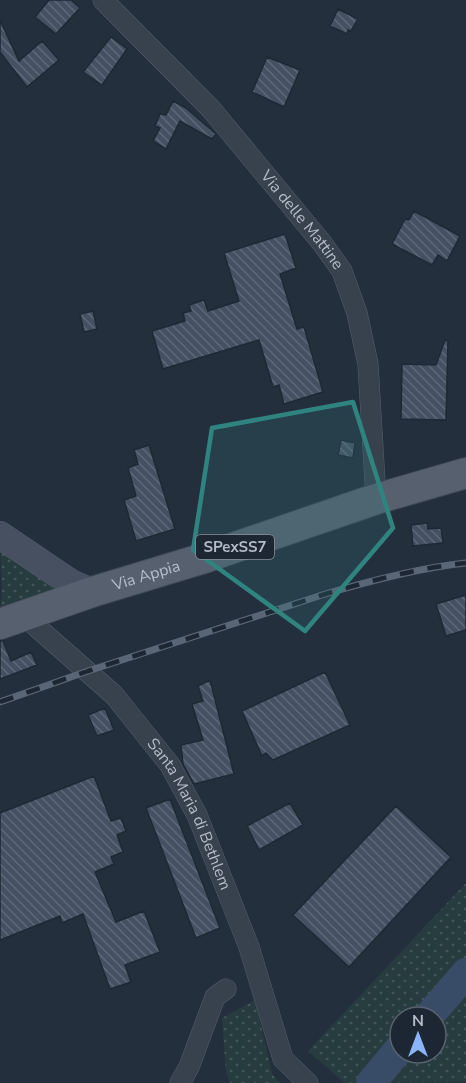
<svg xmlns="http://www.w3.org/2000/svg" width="466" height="1083" viewBox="0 0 466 1083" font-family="'Nunito Sans',sans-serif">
	<defs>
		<pattern id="grass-dots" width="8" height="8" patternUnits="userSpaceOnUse" patternTransform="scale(1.5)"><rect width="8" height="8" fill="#263c3f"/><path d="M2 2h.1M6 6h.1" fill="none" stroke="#435659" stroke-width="1.8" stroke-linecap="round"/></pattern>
		<pattern id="building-back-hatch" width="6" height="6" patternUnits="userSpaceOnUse" patternTransform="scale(1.5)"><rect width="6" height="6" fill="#455162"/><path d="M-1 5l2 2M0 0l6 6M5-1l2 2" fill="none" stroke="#5d6877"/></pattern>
	</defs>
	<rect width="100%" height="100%" fill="#242f3e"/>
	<path fill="url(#grass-dots)" fill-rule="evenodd" d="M 0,541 L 50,581 L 52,587 L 50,593 L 0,610 C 4,587 0,565 0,541 Z
		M 466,883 L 466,1082 L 345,1083 L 308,1051 ZM 400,1017 L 436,1017 L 436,1053 L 400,1053 Z
		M 255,1000 L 272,1073 L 279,1083 L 230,1083 L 226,1072 L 222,1018 Z"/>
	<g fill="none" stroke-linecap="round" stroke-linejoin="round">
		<path stroke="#394c67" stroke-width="30" d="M 428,1017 L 466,973
			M 371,1083 L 400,1048"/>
	</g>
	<path fill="url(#building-back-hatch)" stroke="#1f2835" stroke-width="1.5" d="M 49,0 L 71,0 L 80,8 L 56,34 L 35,17 Z
		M 338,9 L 358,19 L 351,31 L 348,30 L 347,34 L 330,26 Z
		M 0,20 L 19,61 L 42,41 L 59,60 L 27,87 L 0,52 Z
		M 111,37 L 127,49 L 102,85 L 83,72 Z
		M 267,57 L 300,70 L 284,107 L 252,92 Z
		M 173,101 L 186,108 L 216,134 L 212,139 L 180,121 L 166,149 L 153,141 L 160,128 L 155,126 L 160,114 L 166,115 Z
		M 414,211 L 460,236 L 447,261 L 438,255 L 432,265 L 392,244 L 405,219 L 409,220 Z
		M 285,234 L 296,268 L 280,274 L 297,329 L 304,327 L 323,392 L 284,404 L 279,385 L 273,387 L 259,340 L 163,369 L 152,331 L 185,321 L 183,313 L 191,311 L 189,305 L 204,300 L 208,311 L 239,301 L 224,253 Z
		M 93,311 L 97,329 L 84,332 L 80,314 Z
		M 445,340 L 448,341 L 446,420 L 401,419 L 402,364 L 436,365 Z
		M 341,440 L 355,443 L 353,458 L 338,455 Z
		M 149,445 L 175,529 L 136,541 L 124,500 L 136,496 L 128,468 L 138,464 L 134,450 Z
		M 427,523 L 428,529 L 441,528 L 443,543 L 413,546 L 411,525 Z
		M 466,595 L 466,630 L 446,636 L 436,604 Z
		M 0,641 L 3,641 L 11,661 L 31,652 L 37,665 L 0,679 Z
		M 325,672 L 350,725 L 273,760 L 266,753 L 262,756 L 242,711 Z
		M 210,680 L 234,774 L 194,784 L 183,764 L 181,745 L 203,740 L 192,704 L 203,701 L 198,686 Z
		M 105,708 L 114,730 L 97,736 L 88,715 Z
		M 94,776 L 111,821 L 121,818 L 126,831 L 117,835 L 123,852 L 111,857 L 114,864 L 95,872 L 116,922 L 144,911 L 160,952 L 125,965 L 131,982 L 110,989 L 83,914 L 62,923 L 60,916 L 0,940 L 0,813 Z
		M 170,799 L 220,928 L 196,938 L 146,808 Z
		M 290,803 L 303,825 L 259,850 L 247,826 Z
		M 396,806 L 451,857 L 349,967 L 293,915 Z"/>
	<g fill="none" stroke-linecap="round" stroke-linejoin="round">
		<g stroke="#565f6c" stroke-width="21">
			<g id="street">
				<path id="s1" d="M 103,0 L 211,109 L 322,243 L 342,271 L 357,313 L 368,364 L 376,499"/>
				<path id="s2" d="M 24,616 L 114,695 L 170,765 L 197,815 L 249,947 L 283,1059 L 308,1083"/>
				<path d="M 180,1083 L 189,1067 L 215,997 L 226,989"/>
			</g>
		</g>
		<g stroke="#565f6c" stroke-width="28">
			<path id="secondary" d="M 0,535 L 71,583 L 92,592"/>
		</g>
		<g stroke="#414a57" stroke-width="32">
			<g id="primary">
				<path id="s3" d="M 0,624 L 92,592 L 201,559 L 376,499 L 466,473"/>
			</g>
		</g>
		<use href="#street" stroke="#38414e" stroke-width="20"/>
		<use href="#secondary" stroke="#465061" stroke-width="27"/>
		<use href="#primary" stroke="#56606e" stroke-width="30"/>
		<g stroke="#5a6575" stroke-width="7">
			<path id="rail" d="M 0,702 L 88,671 L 322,595 C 369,581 418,568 466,563"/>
		</g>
		<use href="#rail" stroke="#1d2633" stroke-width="4.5" stroke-dasharray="14" stroke-linecap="butt"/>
	</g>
	<path fill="#308480" fill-opacity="0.2" stroke="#308480" stroke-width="4.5" stroke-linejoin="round" d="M 353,402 L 393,528 L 305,631 L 193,550 L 212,428 Z"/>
	<g text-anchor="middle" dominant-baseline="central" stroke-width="4.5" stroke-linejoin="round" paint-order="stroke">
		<rect fill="#1d2633" stroke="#878f9c" stroke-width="1.5" x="196" y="535" width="78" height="24" rx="4.5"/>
		<g font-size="15" font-weight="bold" fill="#b4bcc9">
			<text x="235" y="547">SPexSS7</text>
		</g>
		<g font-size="16" fill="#b4bcc9" stroke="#1d2633">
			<text stroke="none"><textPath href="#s1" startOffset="297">Via delle Mattine</textPath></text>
			<text stroke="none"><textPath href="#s3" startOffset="154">Via Appia</textPath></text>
			<text stroke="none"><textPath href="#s2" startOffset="262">Santa Maria di Bethlem</textPath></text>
		</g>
	</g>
	<g transform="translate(418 1035)"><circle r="28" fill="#1d2633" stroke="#59626f" stroke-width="1.5"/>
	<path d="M0-4.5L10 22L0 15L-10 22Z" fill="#8ab4f8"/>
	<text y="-9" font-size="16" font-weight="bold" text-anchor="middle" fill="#b4bcc9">N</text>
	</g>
</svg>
